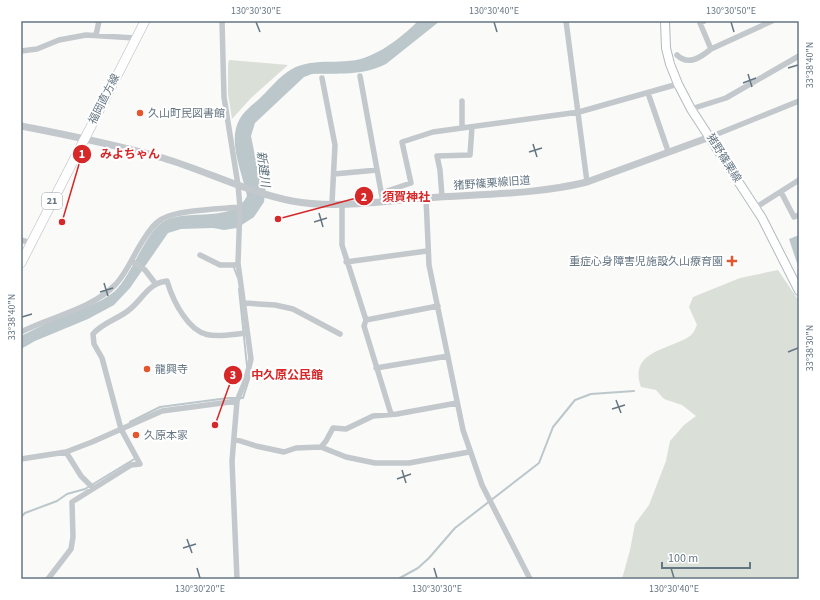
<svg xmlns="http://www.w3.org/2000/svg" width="820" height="600" viewBox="0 0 820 600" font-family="'Source Sans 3','Noto Sans JP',sans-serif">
	<rect width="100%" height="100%" fill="#fafaf8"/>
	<path fill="#dadfd7" d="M 229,60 L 288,65 L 251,98 L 232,119 L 228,94 L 228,64 Z
		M 778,270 L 799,301 L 799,579 L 622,579 L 630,550 L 635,524 L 649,505 L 666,461 L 670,441 L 684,425 L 696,416 L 682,405 L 664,399 L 656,390 L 641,387 C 628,351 669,350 690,336 C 694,333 695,329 697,325 L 689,307 L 693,297 L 740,278 Z"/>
	<path fill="#bbc7cb" d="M 418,21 L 440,21 L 386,64 C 363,76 337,73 312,74 L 304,77 L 255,123 L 251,136 L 257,166 L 266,185 L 264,202 L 254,217 L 237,228 L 224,230 L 213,228 L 181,229 L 168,233 L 130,288 L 114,305 L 88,319 L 35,341 L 21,349 L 21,336 C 33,330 45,324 57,318 C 76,310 99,305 115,291 C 132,275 147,228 166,220 C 189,209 235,223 247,196 C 243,176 233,154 235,134 C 237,117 246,110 258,100 C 269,90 279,76 292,69 C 315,56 345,67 369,56 C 388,48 404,35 418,21 Z
		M 799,235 L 799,269 L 789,239 Z"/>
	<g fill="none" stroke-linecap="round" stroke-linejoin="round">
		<path stroke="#bbc7cb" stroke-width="2" d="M 234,268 L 238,278
			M 239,289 L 247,366
			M 130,422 L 160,407 L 228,398 L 243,398 L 250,376 L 249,374
			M 21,517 L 25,513 L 57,501 L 67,494 L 85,489 L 136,458
			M 398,579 L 418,568 L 429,558 L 455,528 L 539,463 L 553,427 L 575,400 L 591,394 L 634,391"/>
		<g stroke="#b3babf" stroke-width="10">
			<path id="secondary" d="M 665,21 L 666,48 L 670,64 L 678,84 L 691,109 L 762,218 L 799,291"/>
		</g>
		<g stroke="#b5babe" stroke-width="10">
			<path id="primary" d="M 21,263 L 145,21"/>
		</g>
		<path stroke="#c3c8cc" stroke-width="5.5" d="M 222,21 L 224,97 L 238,185 L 240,207 L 238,263 L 251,359 L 246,379 L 237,401 L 232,461 L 237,579
			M 566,21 L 587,182
			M 704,21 L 700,23 L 711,49
			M 96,35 L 99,21
			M 21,51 L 37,49 L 59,40 L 86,35 L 135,38
			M 677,55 C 688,66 700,58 711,49 L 772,21
			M 360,76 L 382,197
			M 322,78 L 335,145 L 332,203
			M 648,93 L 668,151
			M 462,101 L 462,128 L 579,112 L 678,84
			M 691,109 L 726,98 L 799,56
			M 710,137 L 799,101
			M 334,174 L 377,170
			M 781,192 L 794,217 L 799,215
			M 381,193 L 411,183 L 402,142 L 433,132 L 462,128
			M 442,197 L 440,170 L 437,156 L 470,155 L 472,127
			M 426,198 L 429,265 L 463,430 L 482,485 L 530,579
			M 342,204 L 342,245 L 366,320 L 364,326 L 391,414
			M 755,208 L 799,180
			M 21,240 L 31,243
			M 200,255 L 220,265 L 238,265
			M 132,261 L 145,270 L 155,283
			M 346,262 L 427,251
			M 244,303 L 275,305 L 293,309 L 340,334
			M 366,320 L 438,306
			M 21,332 C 52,316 91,310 116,284 C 127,272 133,256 142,242 C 147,234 153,224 162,219 C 177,210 221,209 240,207
			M 376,368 L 448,356
			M 234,439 L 256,446 L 284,452 L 296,448 L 321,447 L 346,457 L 375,463 L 409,463 L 469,452
			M 321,447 L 326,441 L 333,428 L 346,429 L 373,416 L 397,414 L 457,403
			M 66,452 L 81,476 L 93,488
			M 21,459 L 66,452 L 92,442 L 162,411 L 237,401
			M 48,579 L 71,549 L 73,537 L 72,502 L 131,465 L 140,464 L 121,429 L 102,358 L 94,344 L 93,334 C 102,323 118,319 129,310 C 143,299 148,283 167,281 C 171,294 175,304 183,315 C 201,342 217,336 246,333"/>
		<path stroke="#c3c8cc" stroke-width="7" d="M 21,126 C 68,135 116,145 163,158 C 206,171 247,192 292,201 C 334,209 381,201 425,198 C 479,194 534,195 587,182 L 710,137"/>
		<use href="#secondary" stroke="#fff" stroke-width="8"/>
		<use href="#primary" stroke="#fff" stroke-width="9"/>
	</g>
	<path fill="none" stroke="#657683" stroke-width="1.5" d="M 256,22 L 260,32M 494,22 L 497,32M 731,22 L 734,32M 788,68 L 798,65M 748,74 L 752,87M 743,83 L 756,78M 533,144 L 537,157M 529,152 L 542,148M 319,213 L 323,227M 314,222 L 327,218M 104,283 L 108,296M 100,292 L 113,288M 22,317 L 32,314M 788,352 L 798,348M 616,400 L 621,413M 612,409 L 625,405M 402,470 L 406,483M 397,479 L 411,474M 187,539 L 192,553M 183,548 L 196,544M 197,568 L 200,578M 434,568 L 437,578M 671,568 L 674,578"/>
	<g fill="#e4572e" stroke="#fff" stroke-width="1.5">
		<circle cx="140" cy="113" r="4"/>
		<path d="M730 255h4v4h4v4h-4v4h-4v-4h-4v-4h4z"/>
		<circle cx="147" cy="369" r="4"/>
		<circle cx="136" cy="435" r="4"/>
	</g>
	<g text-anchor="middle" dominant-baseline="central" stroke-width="4" stroke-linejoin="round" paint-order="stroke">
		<rect fill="#fff" stroke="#939fa8" stroke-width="1" x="42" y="193" width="20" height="16" rx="3"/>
		<g font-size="10" font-weight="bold" fill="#657683">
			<text x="52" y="201">21</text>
		</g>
		<g font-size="11" fill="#657683" stroke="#fff">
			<text transform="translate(104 99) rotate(-63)">福岡直方線</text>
			<text transform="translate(724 158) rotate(58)">猪野篠栗線</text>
			<text transform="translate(492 183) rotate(-4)">猪野篠栗線旧道</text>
		</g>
		<g font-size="11" fill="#657683" stroke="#fff" text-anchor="start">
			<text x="148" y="113">久山町民図書館</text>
			<text x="723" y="261" text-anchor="end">重症心身障害児施設久山療育園</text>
			<text x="155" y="369">龍興寺</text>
			<text x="144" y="435">久原本家</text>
		</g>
		<g font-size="12" font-style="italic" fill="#60757c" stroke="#fff">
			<text transform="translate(263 169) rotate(83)">新建川</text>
		</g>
	</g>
	<path fill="none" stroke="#d62828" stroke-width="1.5" d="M62 222L82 154M278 219L364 196M215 425L233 375"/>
	<g fill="#d62828" stroke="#fff" stroke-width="1.5">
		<circle cx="62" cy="222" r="4"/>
		<circle cx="278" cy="219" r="4"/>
		<circle cx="215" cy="425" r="4"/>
		<circle cx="82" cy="154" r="10"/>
		<circle cx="364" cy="196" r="10"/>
		<circle cx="233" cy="375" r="10"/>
	</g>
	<g font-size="12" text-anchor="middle" font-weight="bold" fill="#fff">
		<text x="82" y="158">1</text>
		<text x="364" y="201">2</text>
		<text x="233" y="379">3</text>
	</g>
	<g font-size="12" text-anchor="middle" font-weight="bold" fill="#d62828" stroke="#fff" stroke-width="4" stroke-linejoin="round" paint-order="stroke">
		<text x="130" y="158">みよちゃん</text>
		<text x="406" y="201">須賀神社</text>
		<text x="287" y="379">中久原公民館</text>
	</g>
	<rect width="820" height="600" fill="none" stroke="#ffffff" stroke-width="44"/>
	<path d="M662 562v6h88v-6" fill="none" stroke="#657683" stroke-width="2"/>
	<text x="668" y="562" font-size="12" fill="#657683" stroke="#ffffff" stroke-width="3" paint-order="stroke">100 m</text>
	<rect x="22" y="22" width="776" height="556" fill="none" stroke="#657683" stroke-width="1.5"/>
	<g font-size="10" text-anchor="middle" fill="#657683">
		<text x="256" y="14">130°30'30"E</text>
		<text x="494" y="14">130°30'40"E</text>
		<text x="731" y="14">130°30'50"E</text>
		<text transform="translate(809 65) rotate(-90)" y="4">33°38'40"N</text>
		<text transform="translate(11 317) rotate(-90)" y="4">33°38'40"N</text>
		<text transform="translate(809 348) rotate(-90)" y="4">33°38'30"N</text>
		<text x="200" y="592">130°30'20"E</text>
		<text x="437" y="592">130°30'30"E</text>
		<text x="674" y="592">130°30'40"E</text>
	</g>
</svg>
